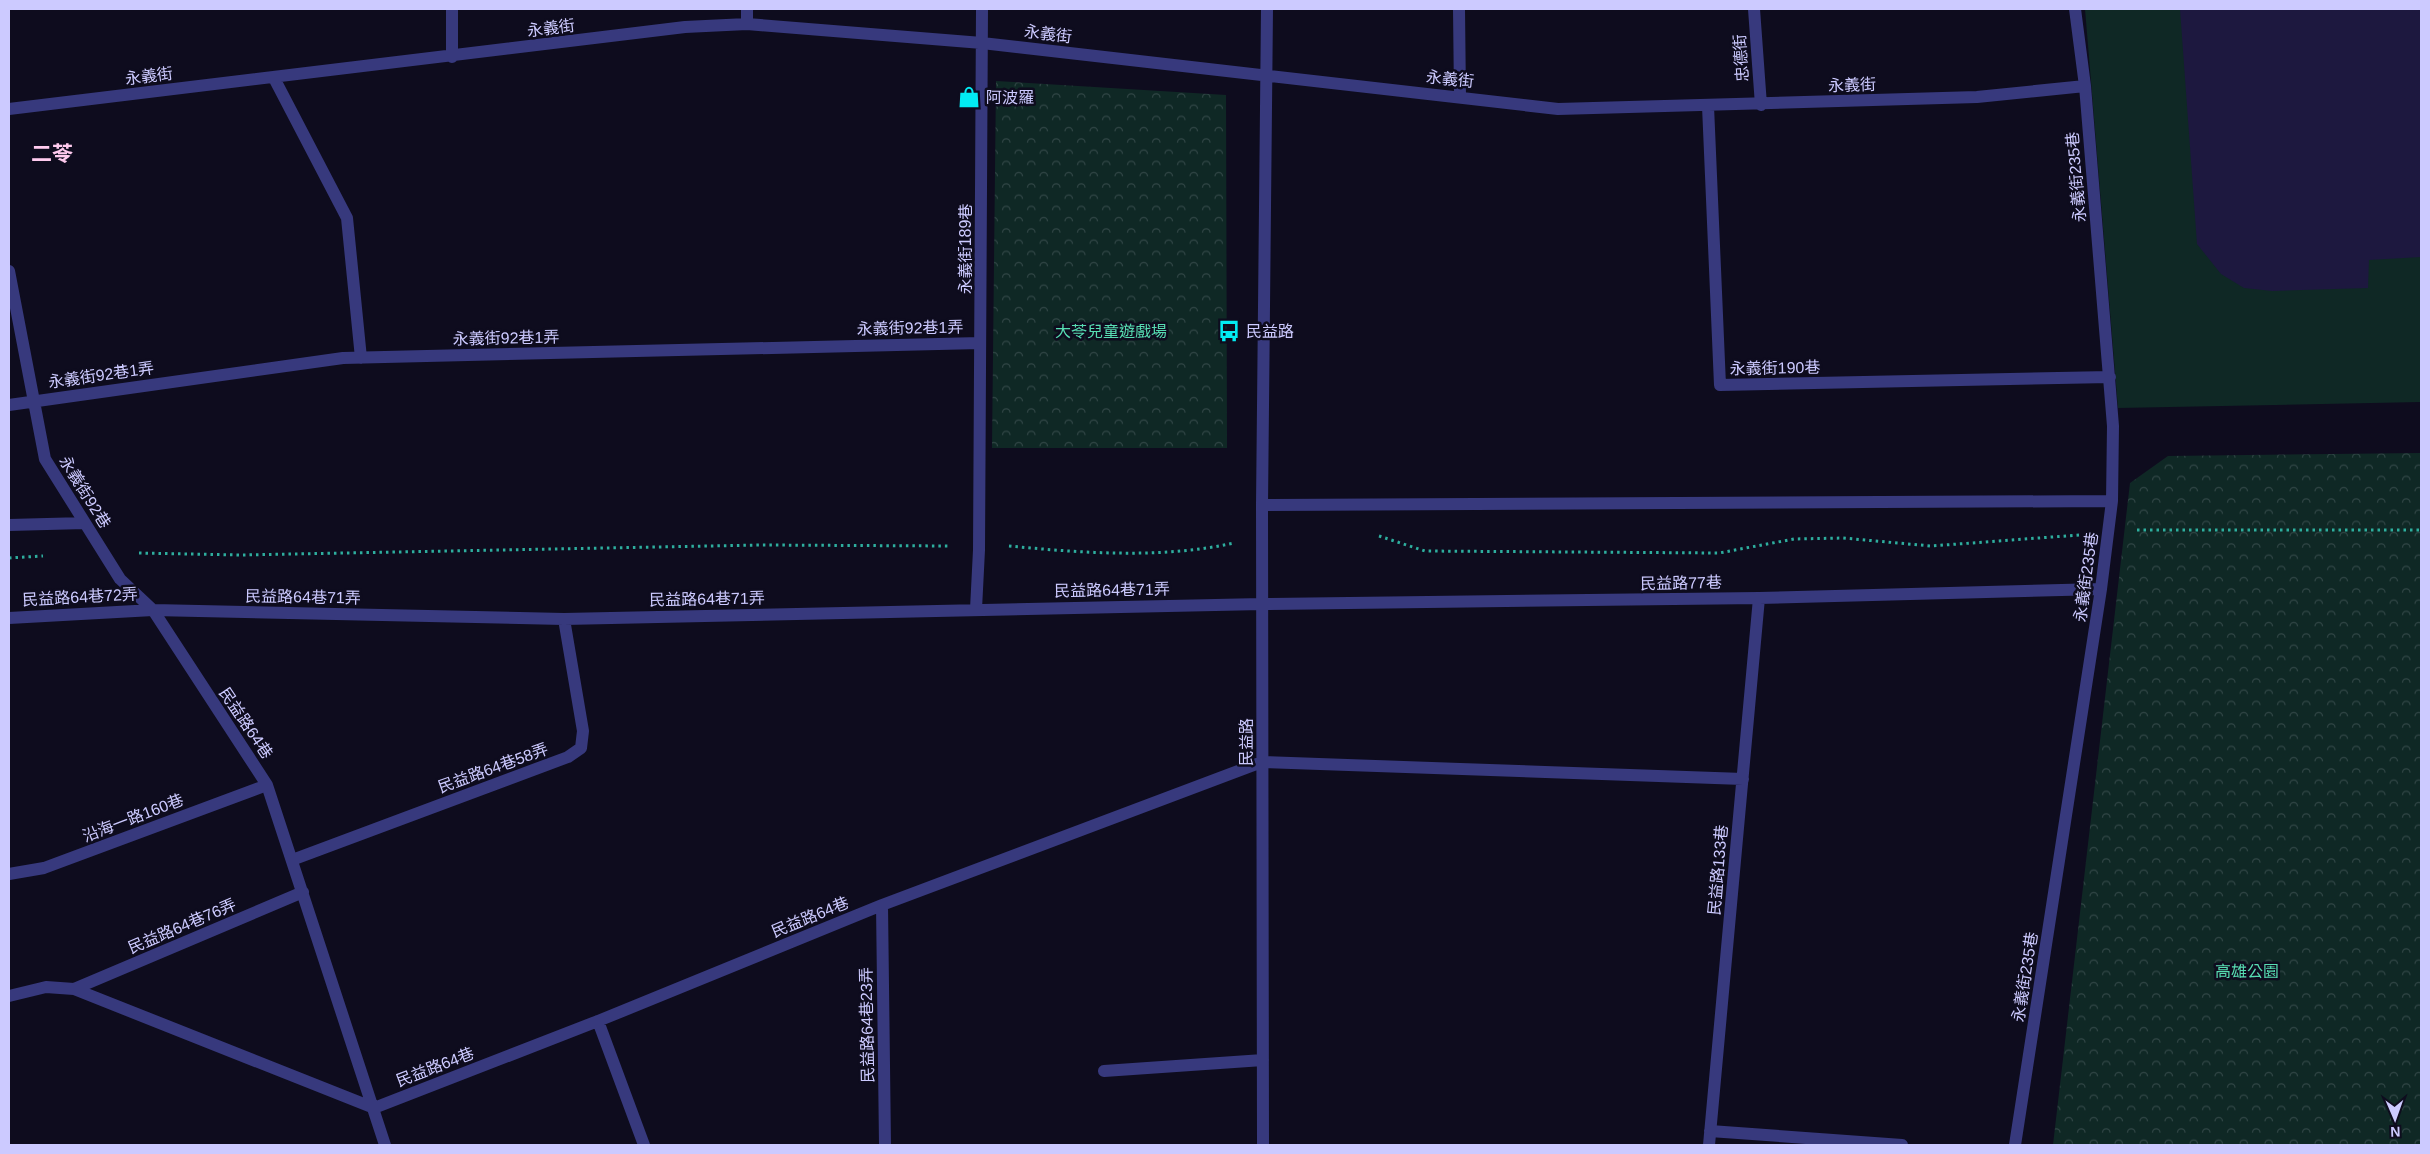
<svg xmlns="http://www.w3.org/2000/svg" width="2430" height="1154" viewBox="0 0 2430 1154" font-family="Arial,'Noto Sans TC',sans-serif">
	<defs>
		<pattern id="park-crowns" width="20" height="18" patternUnits="userSpaceOnUse" patternTransform="scale(1.25)"><rect width="20" height="18" fill="#0f2825"/><path d="M2 6a3 3 0 1 1 6 0M12 15a3 3 0 1 1 6 0" fill="none" stroke="#314646"/></pattern>
	</defs>
	<rect width="100%" height="100%" fill="#0e0c1e"/>
	<path fill="#0f2825" d="M 2085,9 L 2421,9 L 2421,402 L 2118,408 Z"/>
	<path fill="url(#park-crowns)" d="M 996,81 L 1226,95 L 1227,448 L 992,448 Z
		M 2421,453 L 2421,1145 L 2053,1145 L 2130,483 L 2168,456 Z"/>
	<path fill="#1d183f" d="M 2180,9 L 2421,9 L 2421,257 L 2369,260 L 2368,288 L 2272,291 L 2244,288 L 2221,274 L 2197,244 Z"/>
	<g fill="none" stroke-linecap="round" stroke-linejoin="round">
		<path stroke="#2eae9e" stroke-width="3" stroke-dasharray="2.5 4" stroke-linecap="butt" d="M 2137,530 L 2421,530
			M 1379,536 L 1425,551 L 1719,553 L 1794,539 L 1843,538 L 1931,546 L 2079,535
			M 1009,546 C 1083,553 1161,559 1234,543
			M 139,553 L 240,555 L 762,545 L 950,546
			M 9,558 L 43,556"/>
		<path stroke="#37397d" stroke-width="12" d="M 452,9 L 452,57
			M 1459,9 L 1460,97
			M 1754,9 L 1761,105
			M 747,24 L 747,9
			M 274,78 L 347,218 L 361,358
			M 1708,106 L 1720,385 L 2110,377
			M 9,109 L 685,27 L 747,24 L 982,43 L 1558,109 L 1977,97 L 2085,86
			M 9,271 L 45,459 L 120,579 L 153,610 L 267,785 L 385,1145
			M 9,405 L 343,358 L 980,343
			M 1262,505 L 2112,501
			M 9,525 L 85,523
			M 976,609 L 979,550 L 982,9
			M 9,618 L 153,610 L 564,619 L 1262,604 L 1759,598 L 2101,589
			M 292,860 L 568,757 L 581,748 L 583,731 L 564,619
			M 9,874 L 44,868 L 267,785
			M 882,905 L 885,1145
			M 74,989 L 303,892
			M 9,996 L 46,987 L 74,989 L 374,1108 L 598,1021 L 882,905 L 1262,762 L 1743,779
			M 598,1021 L 644,1145
			M 1104,1071 L 1263,1060
			M 1710,1131 L 1902,1145
			M 1263,1145 L 1262,505 L 1267,9
			M 1709,1145 L 1759,598
			M 2015,1145 L 2101,589 L 2112,501 L 2113,426 L 2085,86 L 2075,9"/>
	</g>
	<defs>
		<g id="shop-bare" transform="scale(1.725)"><path d="M-5-2.5h2.3a2.7 3.5 0 0 1 5.4 0H5L5.5 6h-11ZM-1.5-2.5h3a1.5 2.3 0 0 0-3 0Z" fill="#02ebf2" stroke="#0e0c1e" stroke-width="2.5" paint-order="stroke"/></g>
		<g id="bus-bare" transform="scale(1.725)"><path d="M-5-6H5V4H4V6H2V4H-2V6H-4V4H-5ZM-3.5-4V0h7V-4ZM-3.5 1.2v1.5H-2V1.2ZM2 1.2v1.5H3.5V1.2Z" fill="#02ebf2" stroke="#0e0c1e" stroke-width="2.5" paint-order="stroke"/></g>
	</defs>
	<g fill-rule="evenodd">
		<use href="#shop-bare" x="969" y="97"/>
		<use href="#bus-bare" x="1229" y="331"/>
	</g>
	<g text-anchor="middle" dominant-baseline="central" stroke-width="5" stroke-linejoin="round" paint-order="stroke">
		<g font-size="16" fill="#cccaff" stroke="#0e0c1e">
			<text transform="translate(551 28) rotate(-7)">永義街</text>
			<text transform="translate(1048 34) rotate(7)">永義街</text>
			<text transform="translate(1741 58) rotate(-94)">忠德街</text>
			<text transform="translate(149 76) rotate(-7)">永義街</text>
			<text transform="translate(1450 79) rotate(6)">永義街</text>
			<text transform="translate(1852 85) rotate(-2)">永義街</text>
			<text transform="translate(2076 177) rotate(-95)">永義街235巷</text>
			<text transform="translate(965 249) rotate(-90)">永義街189巷</text>
			<text transform="translate(910 328) rotate(-1)">永義街92巷1弄</text>
			<text transform="translate(506 338) rotate(-1)">永義街92巷1弄</text>
			<text transform="translate(1775 368) rotate(-1)">永義街190巷</text>
			<text transform="translate(101 375) rotate(-8)">永義街92巷1弄</text>
			<text transform="translate(85 492) rotate(58)">永義街92巷</text>
			<text transform="translate(2086 577) rotate(-82)">永義街235巷</text>
			<text transform="translate(1681 583) rotate(-1)">民益路77巷</text>
			<text transform="translate(1112 590) rotate(-1)">民益路64巷71弄</text>
			<text transform="translate(80 597) rotate(-3)">民益路64巷72弄</text>
			<text transform="translate(303 597) rotate(1)">民益路64巷71弄</text>
			<text transform="translate(707 599) rotate(-1)">民益路64巷71弄</text>
			<text transform="translate(246 723) rotate(56)">民益路64巷</text>
			<text transform="translate(1246 742) rotate(-90)">民益路</text>
			<text transform="translate(493 768) rotate(-20)">民益路64巷58弄</text>
			<text transform="translate(133 818) rotate(-21)">沿海一路160巷</text>
			<text transform="translate(1718 870) rotate(-85)">民益路133巷</text>
			<text transform="translate(810 917) rotate(-22)">民益路64巷</text>
			<text transform="translate(182 926) rotate(-23)">民益路64巷76弄</text>
			<text transform="translate(2025 977) rotate(-81)">永義街235巷</text>
			<text transform="translate(867 1025) rotate(-91)">民益路64巷23弄</text>
			<text transform="translate(435 1067) rotate(-21)">民益路64巷</text>
		</g>
		<g font-size="16" fill="#cccaff" stroke="#0e0c1e" text-anchor="start">
			<text x="986" y="97">阿波羅</text>
			<text x="1246" y="331">民益路</text>
		</g>
		<g font-size="16" fill="#57ddb2" stroke="#0e0c1e">
			<text x="1111" y="331">大苓兒童遊戲場</text>
			<text x="2247" y="971">高雄公園</text>
		</g>
		<g font-size="21" font-weight="bold" fill="#ffcbef" stroke="#0e0c1e">
			<text x="52" y="153">二苓</text>
		</g>
	</g>
	<rect width="2430" height="1154" fill="none" stroke="#cccaff" stroke-width="20"/>
	<g transform="translate(2395 1119) rotate(178)" stroke="#0e0c1e" stroke-width="4" paint-order="stroke">
	<path d="M0-4L9 19L0 12L-9 19Z" fill="#cccaff"/>
	<text y="-8" font-size="14" font-weight="bold" text-anchor="middle" fill="#cccaff">N</text>
	</g>
</svg>
